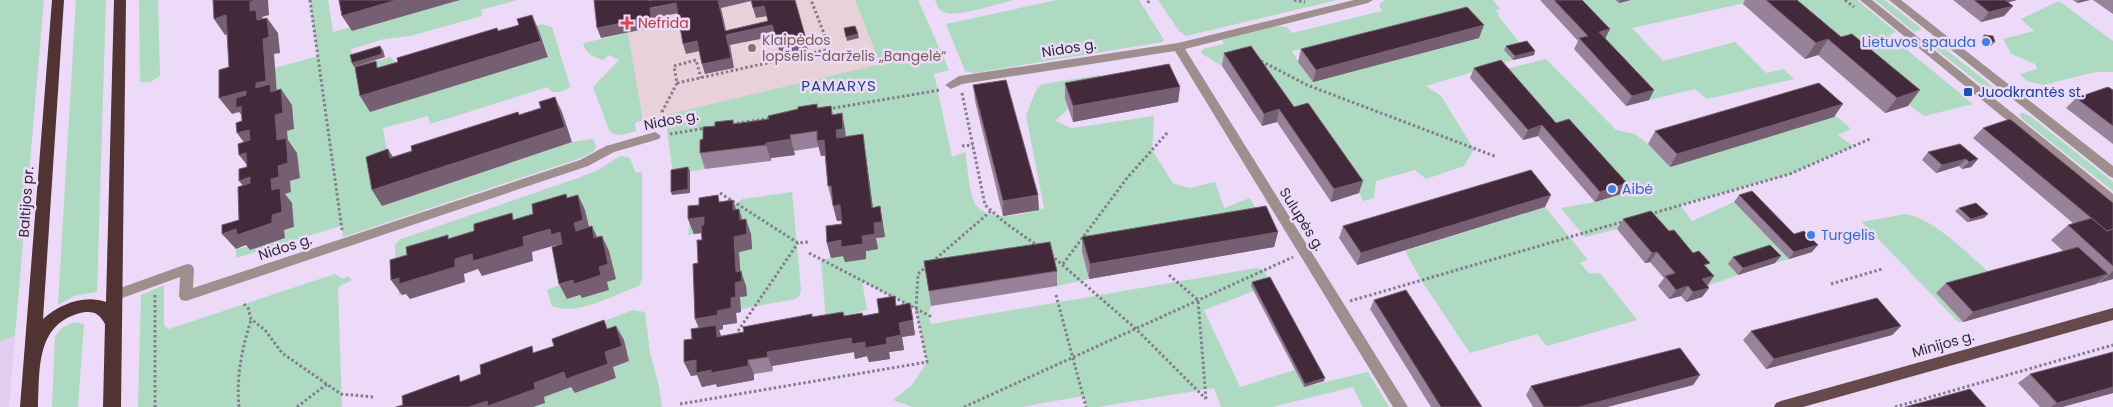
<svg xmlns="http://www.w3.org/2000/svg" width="2113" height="407" viewBox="0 0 2113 407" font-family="Poppins,sans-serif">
	<rect width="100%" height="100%" fill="#ecdaf8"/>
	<path fill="#e1cdf0" d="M 15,336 L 9,407 L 0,407 L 0,341 Z"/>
	<path fill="#e9d1da" d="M 651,0 L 855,0 L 880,64 L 643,120 L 628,33 L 655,27 Z"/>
	<path fill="#aedac1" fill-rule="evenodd" d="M 0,0 L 44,0 L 15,336 L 0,341 Z
		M 76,0 L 106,0 L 97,292 L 74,296 L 60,304 L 58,304 Z
		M 139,0 L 158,0 L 160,76 L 150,82 L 140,82 Z
		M 310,0 L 328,0 L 333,32 L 351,27 L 352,31 L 460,0 L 517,0 L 481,10 L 482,16 L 410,36 L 384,39 L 351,49 L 354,67 L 391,57 L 397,65 L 548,57 L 539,31 L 522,30 L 541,24 L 552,27 L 570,86 C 565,92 559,92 552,92 L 548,87 L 430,124 L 428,116 L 383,128 L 388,158 L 383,205 L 572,142 L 593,139 L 596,146 L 594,151 L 581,158 L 343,237 L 341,226 L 236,258 L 236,249 L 284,239 L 284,230 L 294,227 L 292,203 L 284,194 L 291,192 L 290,181 L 299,178 L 289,156 L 287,131 L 294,128 L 268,103 L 275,68 L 318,56 Z
		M 855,0 L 918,0 L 949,70 L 934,74 L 952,157 L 965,152 C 968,167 968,184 973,199 C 982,225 1024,215 1044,208 L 1026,115 L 1036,90 L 1042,84 L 1099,75 L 1104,92 L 1065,99 L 1068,109 L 1055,121 L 1072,128 L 1154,116 L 1152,150 L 1173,183 L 1189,188 L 1215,182 L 1224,208 L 1250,198 L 1263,221 L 1082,252 L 1089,279 L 1057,286 L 1050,257 L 926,277 L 931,306 L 928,315 L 931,324 L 1257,268 L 1264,270 L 1269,281 L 1254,291 L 1204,310 L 1240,387 L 1295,370 L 1304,387 L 1368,372 L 1389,407 L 1363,407 L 1353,387 L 1272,407 L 1221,407 L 1214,388 L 1098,407 L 1086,407 L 1083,396 L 1021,407 L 913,407 L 893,400 L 912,385 L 927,362 L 916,309 L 862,281 L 867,310 L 826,320 L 821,260 L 844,255 L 866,259 L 866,251 L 876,238 L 875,223 L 840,154 L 845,129 L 705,169 L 673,174 L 665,115 L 880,64 Z
		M 935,0 L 1013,0 C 997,4 957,18 944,12 C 938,10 937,5 935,0 Z
		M 1057,0 L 1139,0 L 1164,40 L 1163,42 L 974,73 L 965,71 L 946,24 Z
		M 1158,0 L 1337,0 L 1186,36 L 1179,31 Z
		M 1386,0 L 1493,0 L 1500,9 L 1496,10 L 1500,18 L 1522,46 L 1505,50 L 1513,60 L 1426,86 L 1441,96 L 1474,149 L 1464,166 L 1426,179 L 1415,170 L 1376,181 L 1374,198 L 1363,201 L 1359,193 L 1291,119 L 1249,58 L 1222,66 L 1201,53 L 1203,49 L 1224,44 L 1222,40 L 1277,26 L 1287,27 L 1292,33 L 1382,11 L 1379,6 L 1380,3 ZM 1399,26 L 1313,82 L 1292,52 L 1292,51 Z
		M 1567,0 L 1615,0 L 1619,3 L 1631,0 L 1758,0 L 1632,28 L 1663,61 L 1735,42 L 1766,73 L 1784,69 L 1794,79 L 1707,99 L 1695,89 L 1649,100 Z
		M 1769,0 L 1857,0 L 1896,32 L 1889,35 L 1973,104 L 1924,116 Z
		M 1875,0 L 1885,0 L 1922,29 L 1914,32 Z
		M 2059,1 L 2113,41 L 2113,72 L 2096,72 L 2043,85 L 2027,81 L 2020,74 L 2037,69 L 2035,64 L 2011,54 L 2003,39 L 2034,31 L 2021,19 Z
		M 628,33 L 643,120 L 635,123 L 636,131 C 627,133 615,139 609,130 L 593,87 L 619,60 L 609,55 L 603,60 C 593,57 586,54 583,43 Z
		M 1930,37 L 2006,97 L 2006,99 L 1994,95 L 1922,38 Z
		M 1546,59 L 1616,130 L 1635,134 L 1648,144 L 1670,167 L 1795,89 L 1808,91 L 1851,129 L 1838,135 L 1853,146 L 1790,174 L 1680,205 L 1692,221 L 1734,202 L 1789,259 L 1775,263 L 1728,264 L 1738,275 L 1707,286 L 1617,229 L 1585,237 L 1561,208 L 1595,202 L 1621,193 L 1551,133 L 1497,71 Z
		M 2023,113 L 2030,116 L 2113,182 L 2113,191 L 2022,119 L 2019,114 Z
		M 620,156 L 630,158 L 636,173 L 642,172 L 642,280 L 639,286 C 613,295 579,316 552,306 L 547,290 L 564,283 L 567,299 L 581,295 L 582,298 L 608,290 L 607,282 L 615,279 L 582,238 L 401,275 L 402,295 L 399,296 L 395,249 L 395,244 L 401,239 L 578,178 L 598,170 Z
		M 792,192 L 801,289 L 800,295 L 795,299 L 741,309 L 739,252 L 752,249 L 751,235 L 694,222 L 694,234 L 688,235 L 691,214 L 694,211 L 736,203 L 743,199 Z
		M 1545,207 L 1588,260 L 1580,263 L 1590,274 L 1600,273 L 1637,320 L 1547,346 L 1537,334 L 1470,353 L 1421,280 L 1405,251 Z
		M 1905,214 C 1934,218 1971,257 1994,277 L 1936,293 L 1963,322 L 1958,322 L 1862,222 Z
		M 335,274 L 343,279 L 348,276 L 352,280 L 340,286 L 338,289 L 342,407 L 138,407 L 141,295 L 164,285 L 164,326 L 169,329 Z
		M 633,310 L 645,312 L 650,353 L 659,386 L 662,407 L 533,407 L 544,397 L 573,386 L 575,393 L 616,378 L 613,367 L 592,326 Z
		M 74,322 L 84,324 L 78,407 L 52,407 L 55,336 L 63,327 Z"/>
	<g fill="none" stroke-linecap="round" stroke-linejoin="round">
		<path stroke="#867b8e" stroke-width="3" stroke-dasharray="2.5 2.5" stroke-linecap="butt" d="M 310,0 L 342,230
			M 1294,0 L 1305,2
			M 1845,0 L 1854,7
			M 1148,3 L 1149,0
			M 1261,61 L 1307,85 L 1497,157
			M 677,83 L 830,49 L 811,0
			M 962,93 L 985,205 L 1004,222 L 1038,246
			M 828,109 L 940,90
			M 732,124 L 772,118
			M 663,127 L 662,112 L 677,83 L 674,66 L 696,60 L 701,78
			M 670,134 L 706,128
			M 962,146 L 973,145
			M 720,193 L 798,243 L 808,242
			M 1650,214 L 1790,174 L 1872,138
			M 809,253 L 932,317
			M 1051,255 L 1136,329 L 1206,399
			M 932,262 L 991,211
			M 1063,264 L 1127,178 L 1168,132
			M 1169,275 L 1198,300 L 1206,399
			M 1831,284 L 1882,269
			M 155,295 L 155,407
			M 1056,295 L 1086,407
			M 1350,301 L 1625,221
			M 244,304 L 248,308 L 251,319 L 265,330 L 282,353 L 341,394 L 374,397
			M 738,331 L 798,243
			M 680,404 L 927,362 L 916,309 L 918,274 L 927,266
			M 239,407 C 236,376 242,349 251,320
			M 297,407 L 327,384
			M 964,407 L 1293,257
			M 1895,407 L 2113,345"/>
		<path fill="#9f8e8e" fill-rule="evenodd" d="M 1354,0 L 1373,0 L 1368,3 L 1185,49 L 1408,407 L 1393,407 L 1175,51 L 962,84 L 951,89 L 945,85 L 959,76 L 1178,43 Z
			M 1860,0 L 1872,0 L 2113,194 L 2113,206 L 2109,204 Z
			M 1889,0 L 1901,0 L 2113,166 L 2113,178 L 2109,176 Z
			M 655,132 L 661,136 L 659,139 L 614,152 L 588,166 L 186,301 L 181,300 L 179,296 L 180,277 L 114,301 L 109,300 L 107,296 L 109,292 L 187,264 L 192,265 L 194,269 L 193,288 L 580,160 L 606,146 Z"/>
		<path fill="#664a4b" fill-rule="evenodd" d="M 2113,308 L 2113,320 L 1803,407 L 1774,407 L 1776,403 L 1781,401 Z"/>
		<path fill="#513334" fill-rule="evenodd" d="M 52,0 L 64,0 L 43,319 C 59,304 85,294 106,302 L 114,0 L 126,0 L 121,407 L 103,407 L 105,324 C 99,313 93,310 80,313 C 35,325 40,371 38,407 L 20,407 Z"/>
	</g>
	<path fill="#988299" d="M 1540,0 L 1582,0 L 1605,38 L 1654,90 L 1649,100 L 1626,106 L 1574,49 L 1578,41 Z
		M 1615,0 L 1631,0 L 1619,3 Z
		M 1745,0 L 1797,0 L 1841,37 L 1908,106 L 1885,113 L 1818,55 L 1805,59 L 1743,4 Z
		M 1953,0 L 2017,0 L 2008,2 L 2013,6 L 2004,16 L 1981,22 Z
		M 2073,0 L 2090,0 L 2077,3 Z
		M 2093,0 L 2113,0 L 2113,14 Z
		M 1984,35 L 1995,42 L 1991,46 L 1983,44 L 1981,39 Z
		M 1479,38 L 1313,82 L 1298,62 L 1301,49 Z
		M 1506,46 L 1534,55 L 1513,60 L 1504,50 Z
		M 1224,53 L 1294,107 L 1359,193 L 1331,202 L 1277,122 L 1262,126 L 1222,66 Z
		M 1474,68 L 1627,183 L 1621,194 L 1595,202 L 1538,136 L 1523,140 L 1470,78 Z
		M 1065,83 L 1180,87 L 1178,102 L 1073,122 L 1065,99 Z
		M 973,85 L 1039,210 L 1003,216 L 975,101 Z
		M 2113,90 L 2113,144 L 2066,108 L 2076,98 Z
		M 817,104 L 818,108 L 831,106 L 833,115 L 845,129 L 846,137 L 865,150 L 873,208 L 880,206 L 885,237 L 876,238 L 878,249 L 866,251 L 866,259 L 845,262 L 843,256 L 831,258 L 827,243 L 842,224 L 842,221 L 837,221 L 833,202 L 832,202 L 828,186 L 825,156 L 821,156 L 819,147 L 794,151 L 795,155 L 771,158 L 771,161 L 705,169 L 700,153 L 703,139 L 715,126 L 733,120 L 734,124 L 769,119 Z
		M 1834,117 L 1670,167 L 1648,144 L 1655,131 Z
		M 1983,128 L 2113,203 L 2113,279 L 2099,283 L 2098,283 L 2096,284 L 1963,322 L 1936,293 L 1946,283 L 2063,251 L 2051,240 L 2068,225 L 2074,224 L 1973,138 Z
		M 1928,152 L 1978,159 L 1971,167 L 1962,169 L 1959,166 L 1936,173 L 1922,160 Z
		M 1739,195 L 1794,234 L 1812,252 L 1789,259 L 1734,202 Z
		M 721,202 L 736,209 L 751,234 L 752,249 L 739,252 L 740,272 L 746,286 L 747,296 L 740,297 L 741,312 L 736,313 L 737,323 L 723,325 L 723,329 L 719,330 L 721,336 L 843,312 L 844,316 L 863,316 L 879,313 L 896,306 L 910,303 L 915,335 L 902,337 L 904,350 L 889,352 L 890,359 L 869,362 L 867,356 L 855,359 L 854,352 L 772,366 L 773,371 L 754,374 L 754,380 L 717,387 L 716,384 L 702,387 L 697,375 L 691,376 L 684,362 L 692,339 L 699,328 L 698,263 L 702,240 L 702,233 L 694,234 L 688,219 L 699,205 Z
		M 1545,207 L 1357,265 L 1339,238 L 1343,226 Z
		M 1959,208 L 1988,214 L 1984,218 L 1967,222 L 1955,211 Z
		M 1623,219 L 1669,231 L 1693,253 L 1707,267 L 1707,285 L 1709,288 L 1702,297 L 1686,302 L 1681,296 L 1669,299 L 1658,286 L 1664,278 L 1650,262 L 1645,263 L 1617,229 Z
		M 1278,232 L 1274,247 L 1089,279 L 1082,252 L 1082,237 Z
		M 1733,257 L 1775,263 L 1738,275 L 1728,264 Z
		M 924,261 L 1057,271 L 1057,286 L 931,306 Z
		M 1252,282 L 1324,381 L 1304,387 L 1251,286 Z
		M 1374,300 L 1482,407 L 1431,407 L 1370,309 Z
		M 1901,326 L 1892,335 L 1766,369 L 1743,340 L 1751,331 Z
		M 2113,352 L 2113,393 L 2062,407 L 2040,407 L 2018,383 L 2030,374 Z
		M 1700,375 L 1693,385 L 1607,407 L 1533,407 L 1526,395 L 1531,386 Z"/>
	<path fill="#765f73" d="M 256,0 L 268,0 L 269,15 L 262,17 L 267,25 L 261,27 L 250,11 L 250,2 Z
		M 397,0 L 460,0 L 352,31 L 342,16 Z
		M 649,0 L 651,0 L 652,8 L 676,3 L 679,13 L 653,18 L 655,27 L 601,38 L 597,28 Z
		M 718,0 L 751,0 L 751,1 L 721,8 L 727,35 L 772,25 L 775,36 L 730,45 L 734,68 L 705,74 L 702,64 Z
		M 1620,0 L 1631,0 L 1619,3 Z
		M 1997,0 L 2017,0 L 1992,7 Z
		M 2080,0 L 2090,0 L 2077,3 Z
		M 764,6 L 767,16 L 756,18 L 753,8 Z
		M 2013,6 L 2004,16 L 1981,22 L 1989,12 Z
		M 226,15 L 238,31 L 225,35 L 214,19 Z
		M 532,15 L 539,31 L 548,57 L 370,112 L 360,96 L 541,41 Z
		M 267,18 L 278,33 L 280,53 L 274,54 L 277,94 L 281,89 L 292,105 L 294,129 L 287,131 L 288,140 L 297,153 L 300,178 L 290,181 L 291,192 L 285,194 L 292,203 L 294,227 L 284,230 L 285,238 L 250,250 L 246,245 L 236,249 L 222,234 L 272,215 L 272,190 L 271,179 L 277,140 L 256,88 L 256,83 L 263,39 Z
		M 1484,25 L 1479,38 L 1313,82 L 1316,70 Z
		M 1610,29 L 1605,39 L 1599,32 Z
		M 858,34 L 859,38 L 847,41 L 846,37 Z
		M 806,39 L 808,49 L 780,55 L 778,45 Z
		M 1828,39 L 1818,55 L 1805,59 L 1816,43 Z
		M 697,41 L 700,51 L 686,54 L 683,44 Z
		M 380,46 L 383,50 L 385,57 L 354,67 L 352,63 Z
		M 1535,51 L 1534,55 L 1513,60 L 1515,56 Z
		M 1180,87 L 1178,102 L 1073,122 L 1073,106 Z
		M 1654,90 L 1649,100 L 1626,106 L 1632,96 Z
		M 1920,90 L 1908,106 L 1885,113 L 1897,98 Z
		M 246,91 L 248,123 L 239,112 L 232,114 L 219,98 Z
		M 555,97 L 562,112 L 572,142 L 382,206 L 372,190 L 565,127 Z
		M 1843,104 L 1834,117 L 1670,167 L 1677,154 Z
		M 1279,109 L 1277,122 L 1262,126 L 1264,114 Z
		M 842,113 L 845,129 L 846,144 L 837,138 L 836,130 Z
		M 1542,125 L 1538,136 L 1523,140 L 1528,130 Z
		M 249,130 L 261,145 L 249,149 L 237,133 Z
		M 863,134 L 865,150 L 875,223 L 880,206 L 885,237 L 876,238 L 878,249 L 866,251 L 866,259 L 845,262 L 843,256 L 831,258 L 827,243 L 862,236 L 872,208 Z
		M 790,135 L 795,155 L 771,158 L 771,161 L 766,145 L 766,143 Z
		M 824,140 L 827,155 L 821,156 L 817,141 Z
		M 388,149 L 398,165 L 390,158 Z
		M 246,153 L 251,170 L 239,155 Z
		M 1966,159 L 1959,166 L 1936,173 L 1942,165 Z
		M 1978,159 L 1971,167 L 1962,169 L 1969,162 Z
		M 688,167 L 690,171 L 690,193 L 672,195 L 671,192 Z
		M 250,177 L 252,196 L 239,181 Z
		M 1363,181 L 1359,193 L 1331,202 L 1334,189 Z
		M 1627,183 L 1621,194 L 1595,202 L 1600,192 Z
		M 578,195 L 585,210 L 591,235 L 576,231 L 574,223 Z
		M 1038,195 L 1039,210 L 1003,216 L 1003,201 Z
		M 1551,195 L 1545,207 L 1357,265 L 1361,253 Z
		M 733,200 L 738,215 L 733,210 Z
		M 840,205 L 844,220 L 837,221 L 833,206 Z
		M 739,209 L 744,224 L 746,219 L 751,234 L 752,249 L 739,252 L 741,281 L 741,271 L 746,286 L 747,296 L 740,297 L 741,312 L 736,313 L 737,323 L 723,325 L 723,329 L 719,330 L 722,339 L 701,333 L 695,319 L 717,311 L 731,298 L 735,283 L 736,272 L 734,237 L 740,220 Z
		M 1988,214 L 1984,218 L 1967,222 L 1971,219 Z
		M 704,217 L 710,232 L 694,234 L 688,219 Z
		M 592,226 L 599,241 L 594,238 Z
		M 550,229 L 560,232 L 568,247 L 559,250 L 556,245 L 532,252 L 533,261 L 482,276 L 478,269 L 464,274 L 465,282 L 410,299 L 406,294 L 402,295 L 391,280 L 455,259 Z
		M 1278,232 L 1274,247 L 1089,279 L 1090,264 Z
		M 602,236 L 609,251 L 616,279 L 607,282 L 609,290 L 582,298 L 580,295 L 567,299 L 559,284 L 573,280 L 599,267 Z
		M 1818,245 L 1812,252 L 1789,259 L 1794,252 Z
		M 1657,252 L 1650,262 L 1645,263 L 1652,253 Z
		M 1781,256 L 1775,263 L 1738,275 L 1743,268 Z
		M 2113,271 L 2113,279 L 2099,283 Z
		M 2108,274 L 2096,284 L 1963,322 L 1973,312 Z
		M 1714,276 L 1707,286 L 1702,279 Z
		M 1688,286 L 1681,296 L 1669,299 L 1676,290 Z
		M 1709,288 L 1702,297 L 1686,302 L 1693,292 Z
		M 913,320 L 915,335 L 902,337 L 904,350 L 889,352 L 890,359 L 869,362 L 867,356 L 855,359 L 854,352 L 772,366 L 773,371 L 768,357 L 767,352 L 851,338 L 886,338 L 899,323 Z
		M 616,326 L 624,340 L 629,361 L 613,367 L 616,378 L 575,393 L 571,387 L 544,397 L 545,403 L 533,407 L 469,407 L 605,352 Z
		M 1901,326 L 1892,335 L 1766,369 L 1774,359 Z
		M 696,360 L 748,360 L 754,374 L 754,380 L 717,387 L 716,384 L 702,387 L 697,375 L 691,376 L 684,362 Z
		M 1700,375 L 1693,385 L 1607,407 L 1579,407 Z
		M 1325,378 L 1324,381 L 1304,387 L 1305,384 Z
		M 2113,387 L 2113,393 L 2062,407 L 2051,407 L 2057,403 Z"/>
	<path fill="#432a3a" stroke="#765f73" d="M 213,0 L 256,0 L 250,2 L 250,11 L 256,10 L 257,20 L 267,18 L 269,37 L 263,39 L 266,81 L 256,83 L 256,88 L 270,84 L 271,92 L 281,89 L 283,113 L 275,115 L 277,140 L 286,138 L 288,163 L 278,166 L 279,177 L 271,179 L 272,190 L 280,188 L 282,212 L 272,215 L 272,223 L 237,235 L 236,229 L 222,234 L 222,225 L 239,220 L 238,187 L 250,183 L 250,177 L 239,181 L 239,169 L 247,167 L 246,153 L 239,155 L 238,144 L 250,140 L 249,130 L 237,133 L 236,123 L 242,121 L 241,106 L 236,108 L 236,98 L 246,95 L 246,91 L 219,98 L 219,70 L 229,67 L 226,15 L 214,19 Z
		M 339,0 L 397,0 L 342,16 Z
		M 594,0 L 649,0 L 649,1 L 653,0 L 718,0 L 725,31 L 768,21 L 764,6 L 753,8 L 751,0 L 795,0 L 806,39 L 778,45 L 772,25 L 726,35 L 731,58 L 702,64 L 697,41 L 683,44 L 676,3 L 650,8 L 651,17 L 597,28 Z
		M 1554,0 L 1582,0 L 1610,29 L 1599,32 L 1654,90 L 1632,96 L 1579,38 L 1588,36 Z
		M 1766,0 L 1797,0 L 1841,37 L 1852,34 L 1920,90 L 1897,98 L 1828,39 L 1816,43 Z
		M 1974,0 L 2005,0 L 2013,6 L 1989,12 Z
		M 1467,7 L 1484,25 L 1316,70 L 1301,49 Z
		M 532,15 L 541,41 L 360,96 L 355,67 L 376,61 L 377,68 L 398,62 L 397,58 L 497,28 L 498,31 L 519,25 L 517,19 Z
		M 855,26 L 858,34 L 846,37 L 844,28 Z
		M 1984,35 L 1993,36 L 1995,42 L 1986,40 Z
		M 1527,41 L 1535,51 L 1515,56 L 1506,46 Z
		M 380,46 L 382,54 L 352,63 L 350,55 Z
		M 1251,46 L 1294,107 L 1308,103 L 1363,181 L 1334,189 L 1279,109 L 1264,114 L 1224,53 Z
		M 1501,60 L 1556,123 L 1569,119 L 1627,183 L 1600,192 L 1542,125 L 1528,130 L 1474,68 Z
		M 1169,64 L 1180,87 L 1073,106 L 1065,83 Z
		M 1006,80 L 1038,195 L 1003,201 L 973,85 Z
		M 1819,83 L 1843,104 L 1677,154 L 1655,131 Z
		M 2108,87 L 2113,90 L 2113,126 L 2076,98 Z
		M 555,97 L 565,127 L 372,190 L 366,157 L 388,149 L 390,158 L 412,151 L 411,146 L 518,112 L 519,115 L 541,108 L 539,102 Z
		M 817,104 L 817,108 L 831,106 L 832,115 L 842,113 L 843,129 L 836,130 L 837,138 L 863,134 L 872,208 L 880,206 L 882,222 L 874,223 L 875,234 L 862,236 L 863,244 L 841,247 L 841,240 L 827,243 L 826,226 L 842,224 L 840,205 L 833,206 L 831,186 L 828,186 L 824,140 L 817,141 L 817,131 L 790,135 L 791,139 L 766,143 L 766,145 L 700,153 L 700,140 L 703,139 L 703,127 L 715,126 L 715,122 L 733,120 L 733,124 L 769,119 L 768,116 L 798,109 L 798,107 Z
		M 2010,119 L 2113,203 L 2113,229 L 2107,231 L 1983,128 Z
		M 1960,144 L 1978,159 L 1969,162 L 1966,159 L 1942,165 L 1928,152 Z
		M 688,167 L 688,189 L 671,192 L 671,170 Z
		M 1531,170 L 1551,195 L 1361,253 L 1343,226 Z
		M 1752,191 L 1794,234 L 1804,231 L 1818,245 L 1794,252 L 1739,195 Z
		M 566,194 L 567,198 L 578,195 L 583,220 L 574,223 L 576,231 L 592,226 L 594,238 L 602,236 L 608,264 L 599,267 L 601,275 L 574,284 L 573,280 L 559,284 L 552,247 L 562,244 L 560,232 L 551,235 L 550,229 L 523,237 L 524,246 L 473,261 L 472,254 L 455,259 L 455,267 L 399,284 L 399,278 L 391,280 L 390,260 L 407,255 L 406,247 L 448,235 L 448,239 L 474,231 L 474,224 L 512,213 L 513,220 L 533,214 L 532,204 Z
		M 718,195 L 719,202 L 733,200 L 733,210 L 739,209 L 740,220 L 746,219 L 747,234 L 734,237 L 736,272 L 741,271 L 742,281 L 735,283 L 736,297 L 731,298 L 731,308 L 717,311 L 718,315 L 695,319 L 693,264 L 698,263 L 697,240 L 702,240 L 701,225 L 704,225 L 704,217 L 688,219 L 688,206 L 699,205 L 699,198 Z
		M 1976,203 L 1988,214 L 1971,219 L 1959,208 Z
		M 1266,206 L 1278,232 L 1090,264 L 1082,237 Z
		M 1651,211 L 1669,231 L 1674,230 L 1693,253 L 1699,251 L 1710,263 L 1704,265 L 1714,276 L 1702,279 L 1709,288 L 1693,292 L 1688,286 L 1676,290 L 1665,276 L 1675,273 L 1657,252 L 1652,253 L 1623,219 Z
		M 2092,218 L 2107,231 L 2113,229 L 2113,266 L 2068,225 Z
		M 1050,242 L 1057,271 L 929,291 L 924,261 Z
		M 1770,245 L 1781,256 L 1743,268 L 1733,257 Z
		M 2078,247 L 2108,274 L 1973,312 L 1946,283 Z
		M 1270,277 L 1325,378 L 1305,384 L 1252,282 Z
		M 1406,290 L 1482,407 L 1441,407 L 1374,300 Z
		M 895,296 L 896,306 L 910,303 L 913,320 L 899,323 L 901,335 L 886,338 L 887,344 L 865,348 L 865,342 L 852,344 L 851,338 L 767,352 L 768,357 L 748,360 L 748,366 L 711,373 L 711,370 L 696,373 L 696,360 L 684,362 L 684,340 L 692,339 L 691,329 L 716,325 L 717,337 L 744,332 L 743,327 L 812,314 L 812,317 L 843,312 L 844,316 L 862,313 L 863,316 L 879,313 L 877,299 Z
		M 1877,298 L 1901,326 L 1774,359 L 1751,331 Z
		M 604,320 L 607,329 L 616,326 L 622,346 L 605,352 L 608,364 L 566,379 L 564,372 L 534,383 L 535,389 L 488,406 L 487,401 L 469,407 L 396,407 L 403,405 L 402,396 L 459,375 L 460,382 L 481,374 L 480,365 L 532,346 L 533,353 L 554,346 L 552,339 Z
		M 1680,348 L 1700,375 L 1579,407 L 1544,407 L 1531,386 Z
		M 2113,352 L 2113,387 L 2057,403 L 2030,374 Z
		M 1970,389 L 1986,407 L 1905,407 Z"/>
	<path fill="#e0444e" stroke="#ecdaf8" stroke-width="2" d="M624.5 15.5h5v5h5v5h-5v5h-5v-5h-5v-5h5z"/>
	<g fill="#3f7fe0" stroke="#ecdaf8" stroke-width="2">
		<circle cx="1986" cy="42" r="5"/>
		<circle cx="1612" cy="189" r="5"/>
		<circle cx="1811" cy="235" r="5"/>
	</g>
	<circle fill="#8d6e63" stroke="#ecdaf8" stroke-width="2" cx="752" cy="48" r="5"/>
	<rect fill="#1a4fb4" stroke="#ecdaf8" stroke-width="2" x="1963" y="87" width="10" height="10" rx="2.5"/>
	<g text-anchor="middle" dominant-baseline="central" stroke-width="5" stroke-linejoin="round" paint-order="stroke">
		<g font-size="14" fill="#be3a42" stroke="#ecdaf8" text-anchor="start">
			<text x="638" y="23">Nefrida</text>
		</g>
		<g font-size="14" fill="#785e54" stroke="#ecdaf8" text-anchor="start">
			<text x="762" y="40">Klaipėdos<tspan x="762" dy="16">lopšelis-darželis „Bangelė“</tspan></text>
		</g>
		<g font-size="14" fill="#366cbe" stroke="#ecdaf8" text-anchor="start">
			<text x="1976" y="42" text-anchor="end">Lietuvos spauda</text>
			<text x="1622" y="189">Aibė</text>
			<text x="1821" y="235">Turgelis</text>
		</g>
		<g font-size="14" fill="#302a35" stroke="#ecdaf8">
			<text transform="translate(1069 48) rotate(-9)">Nidos g.</text>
			<text transform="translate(671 120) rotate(-11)">Nidos g.</text>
			<text transform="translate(26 202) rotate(-86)">Baltijos pr.</text>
			<text transform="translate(1302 219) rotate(58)">Sulupės g.</text>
			<text transform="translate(285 247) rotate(-18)">Nidos g.</text>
			<text transform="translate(1943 344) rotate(-16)">Minijos g.</text>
		</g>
		<g font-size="14" fill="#164399" stroke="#ecdaf8" text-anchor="start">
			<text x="1978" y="92">Juodkrantės st.</text>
		</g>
		<g font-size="15" letter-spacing="1" fill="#24487e" stroke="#ecdaf8">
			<text x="839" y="85">PAMARYS</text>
		</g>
	</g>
</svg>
